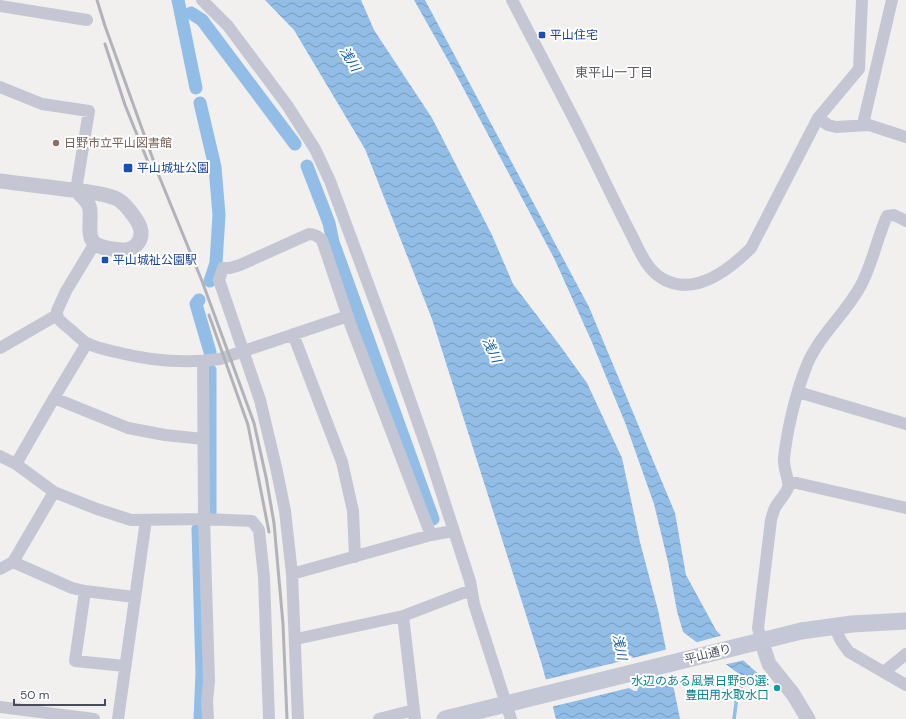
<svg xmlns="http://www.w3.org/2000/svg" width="906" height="719" viewBox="0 0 906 719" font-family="'DM Sans','Noto Sans JP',sans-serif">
	<defs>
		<pattern id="water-waves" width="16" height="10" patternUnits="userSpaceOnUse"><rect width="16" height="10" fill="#91bde6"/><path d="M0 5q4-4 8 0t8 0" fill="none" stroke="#789cbd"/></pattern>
	</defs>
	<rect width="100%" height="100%" fill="#f1f0ef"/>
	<path fill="url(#water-waves)" d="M 265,0 L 361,0 L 374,30 L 432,118 L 492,235 L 513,284 L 561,347 L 587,383 L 622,458 L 640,542 L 658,610 L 680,719 L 556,719 L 542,665 L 432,319 L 365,149 L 294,30 Z
		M 414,0 L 425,0 L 589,307 L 675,513 L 686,575 L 716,630 L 745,662 L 769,683 L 765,691 L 755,686 L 683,632 L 677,611 L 668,562 L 654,504 L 626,425 L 591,340 L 554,258 L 453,69 Z"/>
	<path fill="#f1f0ef" d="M 723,635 L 745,660 L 723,665 L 694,643 Z
		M 668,649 L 674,677 L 639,686 L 637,691 L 634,691 L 629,688 L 551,707 L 544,680 L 622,661 L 623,657 L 626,655 L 631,656 L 633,658 Z"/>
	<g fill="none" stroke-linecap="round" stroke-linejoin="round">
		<path stroke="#91bde6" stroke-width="3.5" d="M 734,719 L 737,696 L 746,675"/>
		<path stroke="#91bde6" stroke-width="13" d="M 178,0 L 196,88
			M 191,13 L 202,20 L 295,144
			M 200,103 L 215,167 L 219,215 L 216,263 L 210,281
			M 307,166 L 329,223 L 333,242 L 433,519
			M 199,300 L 196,304 L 210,352
			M 210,513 L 210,370
			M 198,529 L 202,673 L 200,719"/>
		<path stroke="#c4c7d3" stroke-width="12" d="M 202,0 L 228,26 L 287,105 L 315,149 L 330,181 L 390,343 L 430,457 L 470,581 L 474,604 L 511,719
			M 512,0 C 532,39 553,79 574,119 C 593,156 610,193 629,230 C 638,247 646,270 663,279 C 695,297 729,270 751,248 L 818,118 L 859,69 L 862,0
			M 0,6 L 87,20
			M 0,87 L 42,104 L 89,111 L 76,190
			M 818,118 L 828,125 L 836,127 L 869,125 L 906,137
			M 863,124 L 892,0
			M 95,243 L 66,291 L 57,311 C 56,320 64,324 71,330 C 76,334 81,340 87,343 C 96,348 107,350 116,352 C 151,361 185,364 220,359 L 348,316
			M 293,334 L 342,462 L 353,511 L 355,557
			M 87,343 L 54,398 L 128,428 L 165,435 L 203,439
			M 0,348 L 57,315
			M 203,362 L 204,519 L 209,681 L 207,701 L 208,719
			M 798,392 L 906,424
			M 0,456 L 16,464 L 54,492 L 97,509 L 131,520 L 204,519 L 252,521 L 259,530 L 264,577 L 269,719
			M 16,464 L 54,398
			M 788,481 L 906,508
			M 13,562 L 72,588 L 85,591 L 134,597
			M 0,569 L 13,562 L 54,492
			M 292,574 L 431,535 L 453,531
			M 85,591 L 75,661 L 125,666
			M 403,616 L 415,719
			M 834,626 L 841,641 L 849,652 L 906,685
			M 296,639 L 403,616 L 463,593 L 472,592
			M 761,640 L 758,628 L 759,620 L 771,520 C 772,516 773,512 775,508 C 778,502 785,495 788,488 C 790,481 783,469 784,458 C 787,431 795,396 805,370 C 816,338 844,316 860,287 C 872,266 877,238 887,216 L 894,215 L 906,221
			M 884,672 L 906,654
			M 0,707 L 94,719
			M 118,719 L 146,520
			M 298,719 L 292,574 L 285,511 L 276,467 L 260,400 L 219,280 L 223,268 L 230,268 L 240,265 L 309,234 C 315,234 318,236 322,240 L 351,326 L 431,535
			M 379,719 L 414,710"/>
		<path stroke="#c4c7d3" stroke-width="15" d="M 0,181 C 21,184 43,186 64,189 C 81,191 99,192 115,198 C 124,201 140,222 141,231 C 142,242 134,250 123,250 C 113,249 97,249 92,240 C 89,235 90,227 90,222 C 90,216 91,211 89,206 C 87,200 80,195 76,190
			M 761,640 L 769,664 L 793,694 L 808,719"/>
		<path stroke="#c3c7d6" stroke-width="17" d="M 445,719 L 801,631 L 852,624 L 906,621"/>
		<path stroke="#b2b2b9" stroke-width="3" d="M 97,0 L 105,26 L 159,176 L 202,281 L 254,423 L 266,477 L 274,523 L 283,624 L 287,719
			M 105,44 L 125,105 L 148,162
			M 209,315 L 248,425 L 269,532"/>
	</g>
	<g fill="#1a4fb4" stroke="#fff" stroke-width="1.5">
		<rect x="538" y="31" width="8" height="8" rx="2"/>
		<rect x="123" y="163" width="10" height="10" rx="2"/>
		<rect x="101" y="256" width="8" height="8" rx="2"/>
	</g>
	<circle fill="#8d6e63" stroke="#fff" stroke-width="1.5" cx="56" cy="143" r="4"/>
	<circle fill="#0f9aa8" stroke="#fff" stroke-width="1.5" cx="777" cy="688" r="4"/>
	<g text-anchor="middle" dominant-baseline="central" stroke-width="4" stroke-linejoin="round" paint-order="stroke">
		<g font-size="12" fill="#164399" stroke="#fff" text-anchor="start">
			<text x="550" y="35">平山住宅</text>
			<text x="137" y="168">平山城址公園</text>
			<text x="113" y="260">平山城祉公園駅</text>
		</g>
		<g font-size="12" fill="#785e54" stroke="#fff" text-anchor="start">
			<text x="64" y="143">日野市立平山図書館</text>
		</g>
		<g font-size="12" fill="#484d5b" stroke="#fff">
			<text transform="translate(708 654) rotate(-14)">平山通り</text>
		</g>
		<g font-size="12" fill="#0d838f" stroke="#fff" text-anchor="end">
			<text x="769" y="681">水辺のある風景日野50選:<tspan x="769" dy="14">豊田用水取水口</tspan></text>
		</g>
		<g font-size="13" font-style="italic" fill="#175ea0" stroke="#fff">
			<text transform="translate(350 59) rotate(59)">浅川</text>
			<text transform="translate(492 350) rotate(66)">浅川</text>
			<text transform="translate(620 647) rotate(78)">浅川</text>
		</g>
		<g font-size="13" fill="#5c5d63" stroke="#fff">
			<text x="614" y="72">東平山一丁目</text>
		</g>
	</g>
	<path d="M14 699v6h91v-6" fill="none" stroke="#484d5b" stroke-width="2"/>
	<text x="20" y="699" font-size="12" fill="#484d5b" stroke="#ffffff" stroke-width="3" paint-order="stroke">50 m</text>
</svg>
